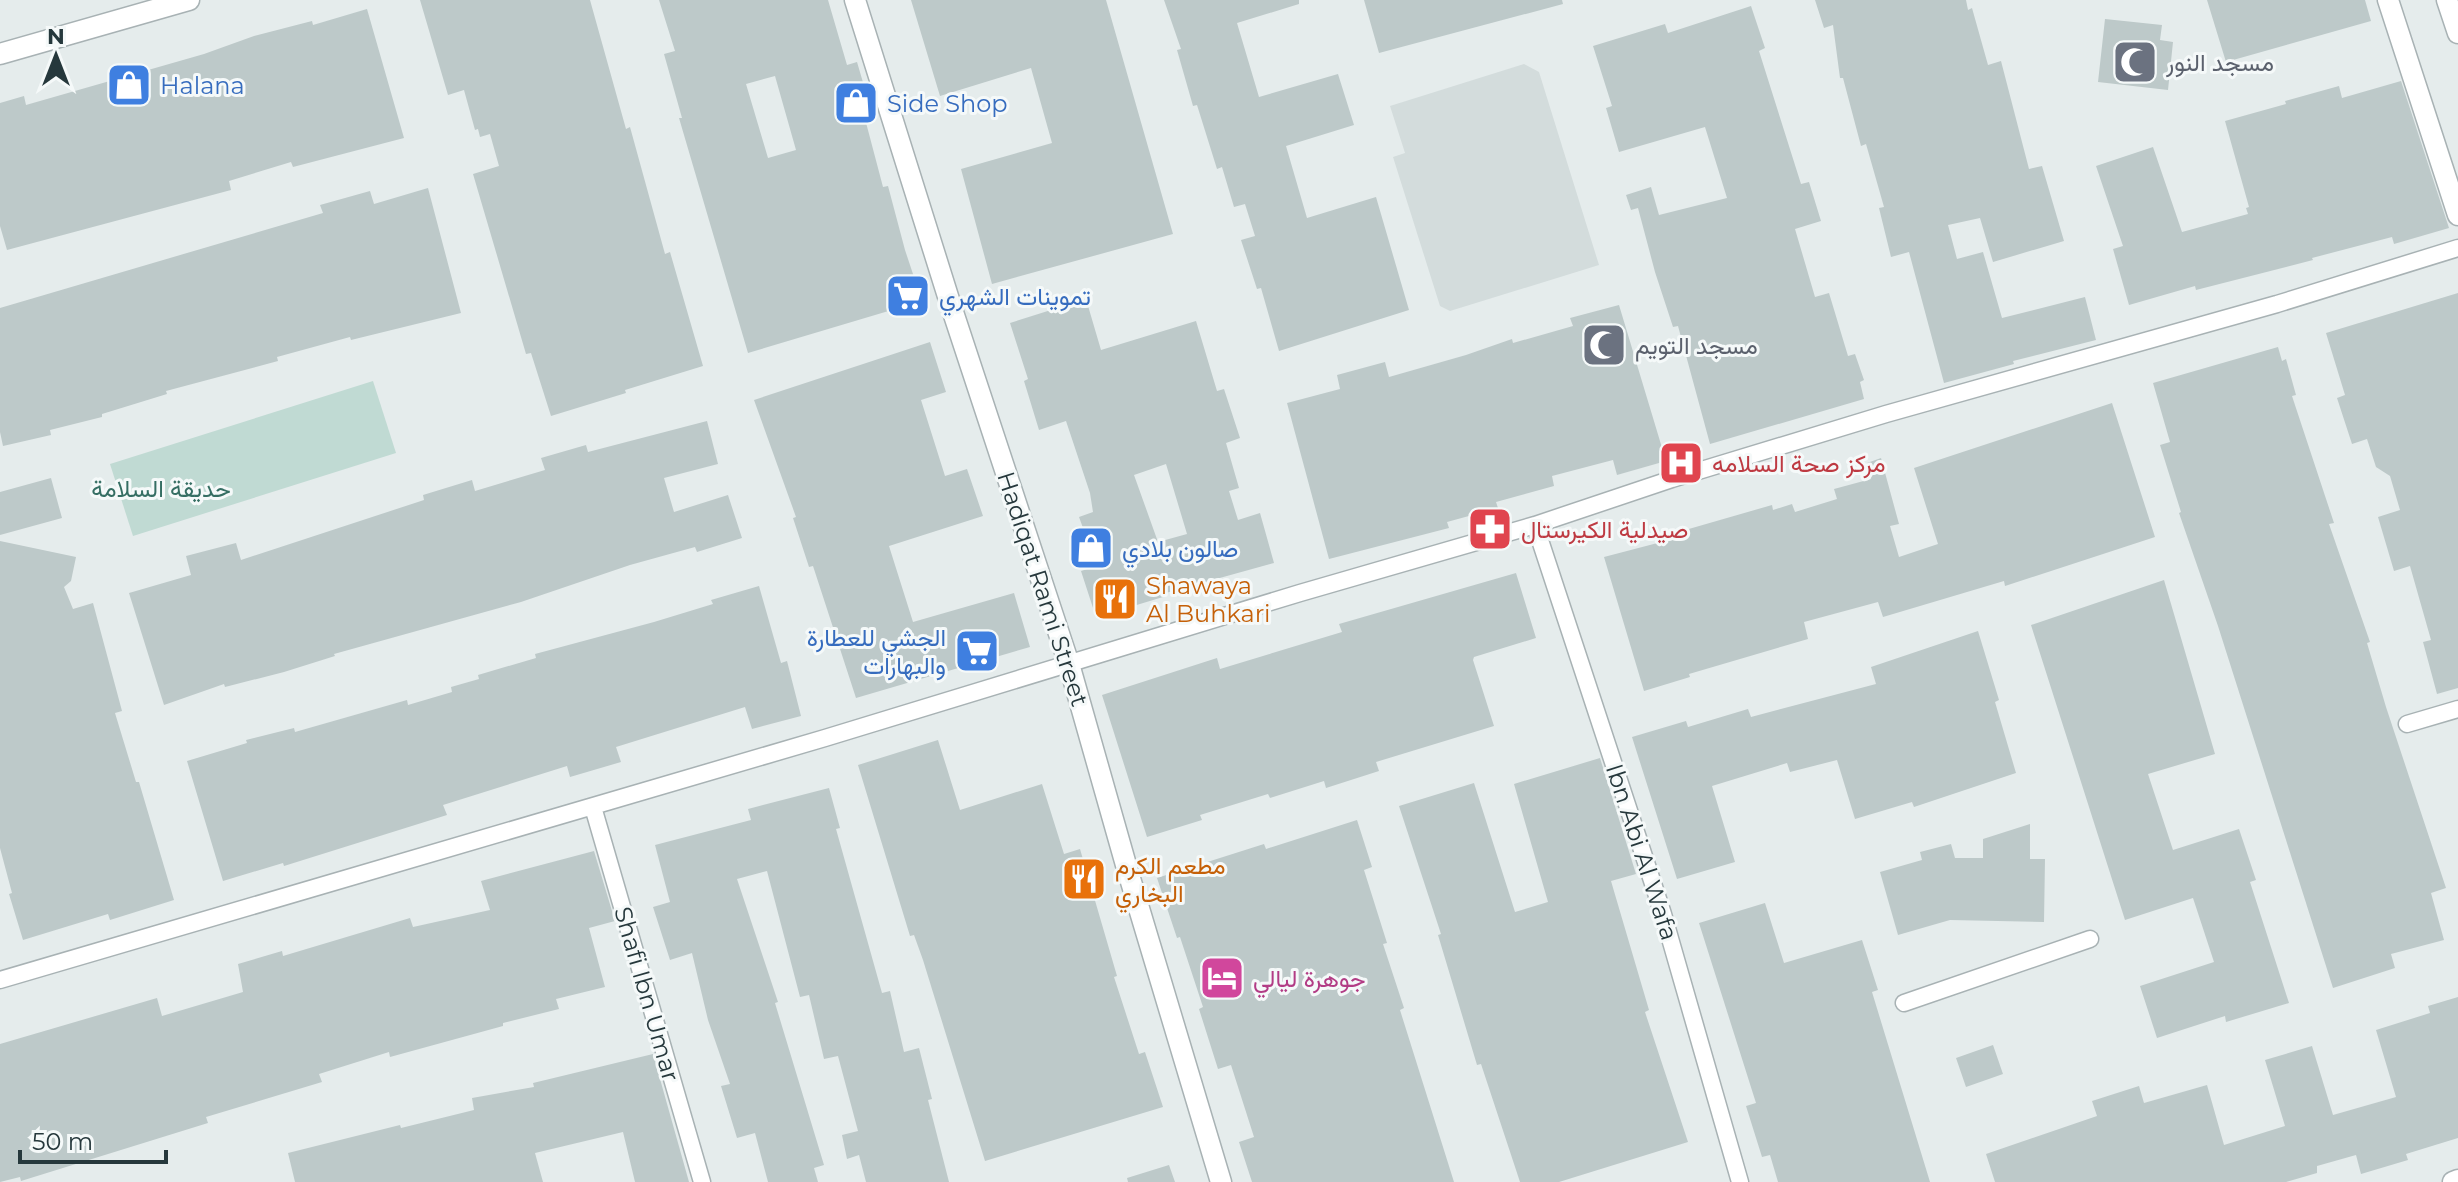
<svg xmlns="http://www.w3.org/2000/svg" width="2458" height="1182" viewBox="0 0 2458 1182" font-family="Montserrat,Vazirmatn,sans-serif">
	<rect width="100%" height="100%" fill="#e5ecec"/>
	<path fill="#d3dcdc" d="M 1524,64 L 1539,72 L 1599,265 L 1450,311 L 1440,306 L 1393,157 L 1405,153 L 1390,106 Z"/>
	<path fill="#c0dad3" d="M 373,381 L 396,453 L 133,536 L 110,464 Z"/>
	<path fill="#bdc9c9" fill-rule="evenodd" d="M 420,0 L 590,0 L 626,129 L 630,127 L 665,254 L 670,252 L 703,366 L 625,390 L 626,393 L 551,416 L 531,353 L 526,354 L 473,174 L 499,166 L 490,134 L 480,137 L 478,129 L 475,130 L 464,90 L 448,95 Z
		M 659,0 L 828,0 L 847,65 L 857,62 L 872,113 L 864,115 L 883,187 L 888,186 L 905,250 L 922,301 L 748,353 L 679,118 L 682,118 L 664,54 L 675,51 ZM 775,76 L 796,150 L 768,158 L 746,84 Z
		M 911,0 L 1106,0 L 1173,234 L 992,284 L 961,169 L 1052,143 L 1031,68 L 940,96 Z
		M 1164,0 L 1299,0 L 1299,4 L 1237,23 L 1259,97 L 1338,74 L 1354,125 L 1286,146 L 1307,218 L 1376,197 L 1409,310 L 1279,351 L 1261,288 L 1257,289 L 1241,240 L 1255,236 L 1245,204 L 1234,207 L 1222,167 L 1217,169 L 1197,105 L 1193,106 L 1177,50 L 1181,49 Z
		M 1364,0 L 1562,0 L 1563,4 L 1379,53 Z
		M 1815,0 L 1966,0 L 1968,10 L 1972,8 L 1988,65 L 2001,61 L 2029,169 L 2042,166 L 2064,241 L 1993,262 L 1980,218 L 1948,225 L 1957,259 L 1983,252 L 2002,318 L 2085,297 L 2096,340 L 2013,361 L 2014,364 L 1944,383 L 1909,252 L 1891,257 L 1879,208 L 1884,207 L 1866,144 L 1861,146 L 1843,78 L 1840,78 L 1833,25 L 1824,28 Z
		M 2207,0 L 2365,0 L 2371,21 L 2226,62 Z
		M 1751,6 L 1765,48 L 1759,51 L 1801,184 L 1809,182 L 1821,221 L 1795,229 L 1815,297 L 1829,293 L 1848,356 L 1855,354 L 1864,380 L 1860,382 L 1864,399 L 1710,444 L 1678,326 L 1673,327 L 1655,272 L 1638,208 L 1631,210 L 1626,195 L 1651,187 L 1659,215 L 1727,198 L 1705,127 L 1619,152 L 1606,108 L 1612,106 L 1593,46 L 1665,24 L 1668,33 Z
		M 367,9 L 404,138 L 293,167 L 291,162 L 229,181 L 231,190 L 7,250 L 0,226 L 0,103 L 24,96 L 26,105 L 204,54 L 254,36 L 312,21 L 313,25 Z
		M 2105,19 L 2162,25 L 2160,40 L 2173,42 L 2168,90 L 2098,82 Z
		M 2401,81 L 2449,228 L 2394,244 L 2392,237 L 2312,258 L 2313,260 L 2196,290 L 2195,286 L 2129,305 L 2113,249 L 2123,246 L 2096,166 L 2153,147 L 2182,232 L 2248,214 L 2246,208 L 2249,207 L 2225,121 L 2286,104 L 2285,101 L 2339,86 L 2342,98 Z
		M 428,188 L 461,313 L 351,340 L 350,337 L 277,357 L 278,361 L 166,391 L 167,394 L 102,414 L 102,417 L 50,430 L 51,435 L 3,446 L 0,432 L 0,308 L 323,213 L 320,205 L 370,191 L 374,204 Z
		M 2458,293 L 2458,688 L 2437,694 L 2423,642 L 2431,640 L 2410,566 L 2394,571 L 2378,517 L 2400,510 L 2390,476 L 2376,467 L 2367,439 L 2352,444 L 2337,398 L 2345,395 L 2326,333 Z
		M 1086,299 L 1101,350 L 1196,321 L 1217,391 L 1224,389 L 1240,438 L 1226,443 L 1239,488 L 1229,491 L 1238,520 L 1260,513 L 1274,563 L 1162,594 L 1163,597 L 1107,614 L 1105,608 L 1094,611 L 1081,571 L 1097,566 L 1079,517 L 1093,512 L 1090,493 L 1066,421 L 1039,430 L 1024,381 L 1028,379 L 1010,323 ZM 1166,464 L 1187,534 L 1158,542 L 1134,475 Z
		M 1619,305 L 1666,461 L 1617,475 L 1613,460 L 1552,476 L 1554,486 L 1496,502 L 1498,508 L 1447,522 L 1449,528 L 1329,559 L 1287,403 L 1340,389 L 1337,375 L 1385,362 L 1389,377 L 1466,355 L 1512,339 L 1513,343 L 1573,326 L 1570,318 Z
		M 930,342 L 946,392 L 921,400 L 945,476 L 967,469 L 983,516 L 889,546 L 913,622 L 1014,593 L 1030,647 L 856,698 L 813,566 L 809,567 L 793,518 L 796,517 L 754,400 Z
		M 2278,347 L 2282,361 L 2286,359 L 2296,395 L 2292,396 L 2334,523 L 2329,524 L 2370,642 L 2367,643 L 2386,707 L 2446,888 L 2431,893 L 2444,940 L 2391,954 L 2395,968 L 2333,988 L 2218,626 L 2179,513 L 2181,512 L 2160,445 L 2170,442 L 2153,383 Z
		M 2112,403 L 2155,537 L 2005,586 L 2004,581 L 1883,617 L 1878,602 L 1804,622 L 1808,639 L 1689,674 L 1690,677 L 1644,691 L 1604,557 L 1669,540 L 1668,535 L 1772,505 L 1773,510 L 1792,504 L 1795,512 L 1837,499 L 1834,489 L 1871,479 L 1867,463 L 1881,458 L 1899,524 L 1890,526 L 1899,557 L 1938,544 L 1914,468 Z
		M 707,421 L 718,464 L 664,478 L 674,512 L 728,495 L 742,538 L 697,552 L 695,547 L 630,565 L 521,602 L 334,654 L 335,656 L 284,672 L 225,687 L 224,684 L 164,705 L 129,593 L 191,575 L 186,556 L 236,543 L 241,560 L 424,500 L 423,495 L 472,480 L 475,491 L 545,470 L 541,458 L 586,445 L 588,452 Z
		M 51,478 L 62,518 L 0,535 L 0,492 Z
		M 0,541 L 76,557 L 71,581 L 64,587 L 73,609 L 93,603 L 122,711 L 115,713 L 136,782 L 139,782 L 174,900 L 110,920 L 108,914 L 23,940 L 9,894 L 12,893 L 0,848 Z
		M 1516,573 L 1536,638 L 1474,657 L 1473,660 L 1494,726 L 1376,762 L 1379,771 L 1326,788 L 1324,781 L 1270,798 L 1268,794 L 1200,815 L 1202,820 L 1147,837 L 1102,695 L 1217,658 L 1220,669 L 1342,632 L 1339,624 Z
		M 2164,580 L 2215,754 L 2148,774 L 2173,850 L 2239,829 L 2256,880 L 2250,882 L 2289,1003 L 2226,1022 L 2225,1016 L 2157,1038 L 2140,986 L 2214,962 L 2193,898 L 2125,920 L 2031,625 Z
		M 759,586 L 781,663 L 787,661 L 801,716 L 752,729 L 745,707 L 616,747 L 621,762 L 570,777 L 567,766 L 443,805 L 447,815 L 284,866 L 283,863 L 223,881 L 187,761 L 247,743 L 246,740 L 294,728 L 295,732 L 407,700 L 408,705 L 452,692 L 451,687 L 479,679 L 478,675 L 536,658 L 535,654 L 654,622 L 713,604 L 711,600 Z
		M 1978,631 L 1999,700 L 1995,702 L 2016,773 L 1914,807 L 1912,802 L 1855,819 L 1837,760 L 1790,772 L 1787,763 L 1712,786 L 1735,862 L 1677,879 L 1632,737 L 1686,721 L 1688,727 L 1748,709 L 1751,717 L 1876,684 L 1871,667 Z
		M 938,740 L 960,810 L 1042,784 L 1064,854 L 1080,849 L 1117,976 L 1114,977 L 1139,1054 L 1145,1052 L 1163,1107 L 985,1161 L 923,960 L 914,935 L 910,936 L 858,765 Z
		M 1600,758 L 1636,874 L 1611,881 L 1649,1010 L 1645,1012 L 1688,1142 L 1559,1182 L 1520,1182 L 1481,1064 L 1477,1065 L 1438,935 L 1441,934 L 1399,806 L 1474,783 L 1515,912 L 1548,902 L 1514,784 Z
		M 829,788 L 840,828 L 836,829 L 882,993 L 890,991 L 904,1052 L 919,1048 L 932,1099 L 928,1100 L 949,1182 L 866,1182 L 859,1155 L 847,1159 L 842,1135 L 858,1131 L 838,1056 L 824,1059 L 809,995 L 800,997 L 767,871 L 737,879 L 778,1002 L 775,1003 L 824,1165 L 814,1168 L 818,1182 L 768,1182 L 755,1133 L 737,1138 L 721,1086 L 730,1084 L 708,1020 L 692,953 L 670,960 L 653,907 L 670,902 L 655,845 L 751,820 L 748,809 Z
		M 1357,820 L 1372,867 L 1364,870 L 1387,943 L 1383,944 L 1404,1008 L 1400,1010 L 1454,1182 L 1252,1182 L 1239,1142 L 1254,1137 L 1231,1065 L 1218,1069 L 1199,1009 L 1203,1007 L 1180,937 L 1177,938 L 1157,878 L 1264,844 L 1266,849 Z
		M 2030,824 L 2030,859 L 2045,859 L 2044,922 L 1950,920 L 1898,935 L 1880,872 L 1922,860 L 1920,852 L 1951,844 L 1955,858 L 1983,858 L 1983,839 Z
		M 594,851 L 615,921 L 589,928 L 605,987 L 556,999 L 559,1009 L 503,1023 L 503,1026 L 390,1057 L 389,1052 L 319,1074 L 322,1082 L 206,1117 L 208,1123 L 21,1181 L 20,1177 L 0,1182 L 0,1044 L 157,998 L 162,1016 L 243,992 L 238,964 L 282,951 L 283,956 L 410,918 L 413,927 L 490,910 L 481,881 Z
		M 1765,903 L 1784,963 L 1862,940 L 1878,990 L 1872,992 L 1930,1182 L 1778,1182 L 1770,1155 L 1762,1157 L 1746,1106 L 1756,1103 L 1699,923 Z
		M 2458,997 L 2458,1138 L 2406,1154 L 2408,1160 L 2361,1174 L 2356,1155 L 2317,1166 L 2317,1173 L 2286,1182 L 1995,1182 L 1986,1154 L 2097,1116 L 2092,1101 L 2139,1086 L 2144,1103 L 2207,1085 L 2224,1145 L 2285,1126 L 2265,1060 L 2312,1046 L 2333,1115 L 2396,1097 L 2376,1030 L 2430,1013 L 2428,1006 Z
		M 1993,1045 L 2003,1074 L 1966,1087 L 1956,1058 Z
		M 653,1054 L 689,1182 L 635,1182 L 623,1132 L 535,1153 L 543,1182 L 295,1182 L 288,1153 L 400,1125 L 401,1128 L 474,1110 L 472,1098 L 534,1087 L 533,1083 Z
		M 1169,1165 L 1175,1182 L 1128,1182 L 1127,1178 Z"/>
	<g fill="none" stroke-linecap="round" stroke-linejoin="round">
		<g stroke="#a8b2b4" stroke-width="19">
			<path id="minor" d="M 1535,525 L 1663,914 L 1740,1182
				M 2407,724 L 2458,709
				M 593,807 L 702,1182
				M 0,980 L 825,738 L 1300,593 L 1535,525 L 1672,479 L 1886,414 L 2277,304 L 2458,248
				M 1904,1003 L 2090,939"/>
		</g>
		<g stroke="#a8b2b4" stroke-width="23">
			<path id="tertiary" d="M 855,0 L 951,306 L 1069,664 L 1126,865 L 1221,1182
				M 2388,0 L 2458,215
				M 2447,0 L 2458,33
				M 0,54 L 189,0
				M 2453,1182 L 2458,1180"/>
		</g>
		<use href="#minor" stroke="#fff" stroke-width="16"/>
		<use href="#tertiary" stroke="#fff" stroke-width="20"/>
	</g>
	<defs>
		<g id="mosque-square" transform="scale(2.3)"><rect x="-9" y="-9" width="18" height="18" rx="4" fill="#6b7280" stroke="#f5f9f9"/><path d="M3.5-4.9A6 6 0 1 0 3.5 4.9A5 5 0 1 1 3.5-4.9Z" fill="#fff"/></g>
		<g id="shop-square" transform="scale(2.3)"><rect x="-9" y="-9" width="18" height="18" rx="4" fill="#3f7fe0" stroke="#f5f9f9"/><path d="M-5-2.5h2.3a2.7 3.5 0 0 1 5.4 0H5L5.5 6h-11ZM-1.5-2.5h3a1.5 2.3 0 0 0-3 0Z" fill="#fff"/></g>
		<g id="supermarket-square" transform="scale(2.3)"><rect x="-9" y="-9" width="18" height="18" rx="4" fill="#3f7fe0" stroke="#f5f9f9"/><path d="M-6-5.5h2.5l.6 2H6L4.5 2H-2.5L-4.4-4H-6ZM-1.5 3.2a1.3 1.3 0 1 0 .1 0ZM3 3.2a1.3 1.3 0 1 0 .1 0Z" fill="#fff"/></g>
		<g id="hospital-square" transform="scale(2.3)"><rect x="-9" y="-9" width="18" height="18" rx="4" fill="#e0444e" stroke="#f5f9f9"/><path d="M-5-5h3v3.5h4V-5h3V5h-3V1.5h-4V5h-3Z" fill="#fff"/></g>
		<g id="pharmacy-square" transform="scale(2.3)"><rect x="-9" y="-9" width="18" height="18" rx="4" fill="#e0444e" stroke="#f5f9f9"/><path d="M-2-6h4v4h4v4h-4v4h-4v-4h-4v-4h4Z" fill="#fff"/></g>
		<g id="restaurant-square" transform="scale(2.3)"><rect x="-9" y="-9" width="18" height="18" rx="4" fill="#e8710a" stroke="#f5f9f9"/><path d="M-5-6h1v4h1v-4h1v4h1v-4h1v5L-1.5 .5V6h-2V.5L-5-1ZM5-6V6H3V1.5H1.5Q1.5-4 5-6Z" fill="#fff"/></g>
		<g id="hotel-square" transform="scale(2.3)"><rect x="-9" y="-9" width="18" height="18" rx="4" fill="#d1479c" stroke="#f5f9f9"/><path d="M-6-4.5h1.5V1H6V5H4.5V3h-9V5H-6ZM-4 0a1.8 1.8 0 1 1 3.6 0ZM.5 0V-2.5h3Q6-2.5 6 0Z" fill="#fff"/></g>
	</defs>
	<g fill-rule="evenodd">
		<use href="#mosque-square" x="2135" y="62"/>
		<use href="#shop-square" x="129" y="85"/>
		<use href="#shop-square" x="856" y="103"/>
		<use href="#supermarket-square" x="908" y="296"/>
		<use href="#mosque-square" x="1604" y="345"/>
		<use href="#hospital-square" x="1681" y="463"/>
		<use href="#pharmacy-square" x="1490" y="529"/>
		<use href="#shop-square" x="1091" y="548"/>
		<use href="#restaurant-square" x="1115" y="599"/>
		<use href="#supermarket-square" x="977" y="651"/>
		<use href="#restaurant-square" x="1084" y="879"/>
		<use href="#hotel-square" x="1222" y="978"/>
	</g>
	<g text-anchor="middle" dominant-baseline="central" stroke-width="6" stroke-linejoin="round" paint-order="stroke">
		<g font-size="24" fill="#5b616d" stroke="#f5f9f9" text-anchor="start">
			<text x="2166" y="62">مسجد النور</text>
			<text x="1635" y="345">مسجد التويم</text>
		</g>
		<g font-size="24" fill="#366cbe" stroke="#f5f9f9" text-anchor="start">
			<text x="160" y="85">Halana</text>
			<text x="887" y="103">Side Shop</text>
			<text x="939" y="296">تموينات الشهري</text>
			<text x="1122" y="548">صالون بلادي</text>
			<text x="946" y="637" text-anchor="end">الجشي للعطارة<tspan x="946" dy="28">والبهارات</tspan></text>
		</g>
		<g font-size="24" fill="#be3a42" stroke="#f5f9f9" text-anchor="start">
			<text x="1712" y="463">مركز صحة السلامه</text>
			<text x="1521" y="529">صيدلية الكيرستال</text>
		</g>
		<g font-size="24" fill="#356e63" stroke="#f5f9f9">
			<text x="161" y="488">حديقة السلامة</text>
		</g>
		<g font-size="24" fill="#c56008" stroke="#f5f9f9" text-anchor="start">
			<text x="1146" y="585">Shawaya<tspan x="1146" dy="28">Al Buhkari</tspan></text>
			<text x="1115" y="865">مطعم الكرم<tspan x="1115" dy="28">البخاري</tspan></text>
		</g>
		<g font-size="24" fill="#26383c" stroke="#f5f9f9">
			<text transform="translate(1043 589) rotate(72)">Hadiqat Rami Street</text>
			<text transform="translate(1642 852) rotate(72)">Ibn Abi Al Wafa</text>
			<text transform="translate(647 994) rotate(74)">Shafi Ibn Umar</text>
		</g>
		<g font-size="24" fill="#b23c85" stroke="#f5f9f9" text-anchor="start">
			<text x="1253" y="978">جوهرة ليالي</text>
		</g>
	</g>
	<g transform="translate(56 56)" stroke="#f5f9f9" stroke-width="6" paint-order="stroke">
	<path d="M0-6L14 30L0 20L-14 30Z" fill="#26383c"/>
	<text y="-12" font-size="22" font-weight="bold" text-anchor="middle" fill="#26383c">N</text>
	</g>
	<path d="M20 1150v12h146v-12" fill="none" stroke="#26383c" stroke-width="4"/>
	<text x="32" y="1150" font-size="24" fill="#26383c" stroke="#f5f9f9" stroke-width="6" paint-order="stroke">50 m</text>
</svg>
